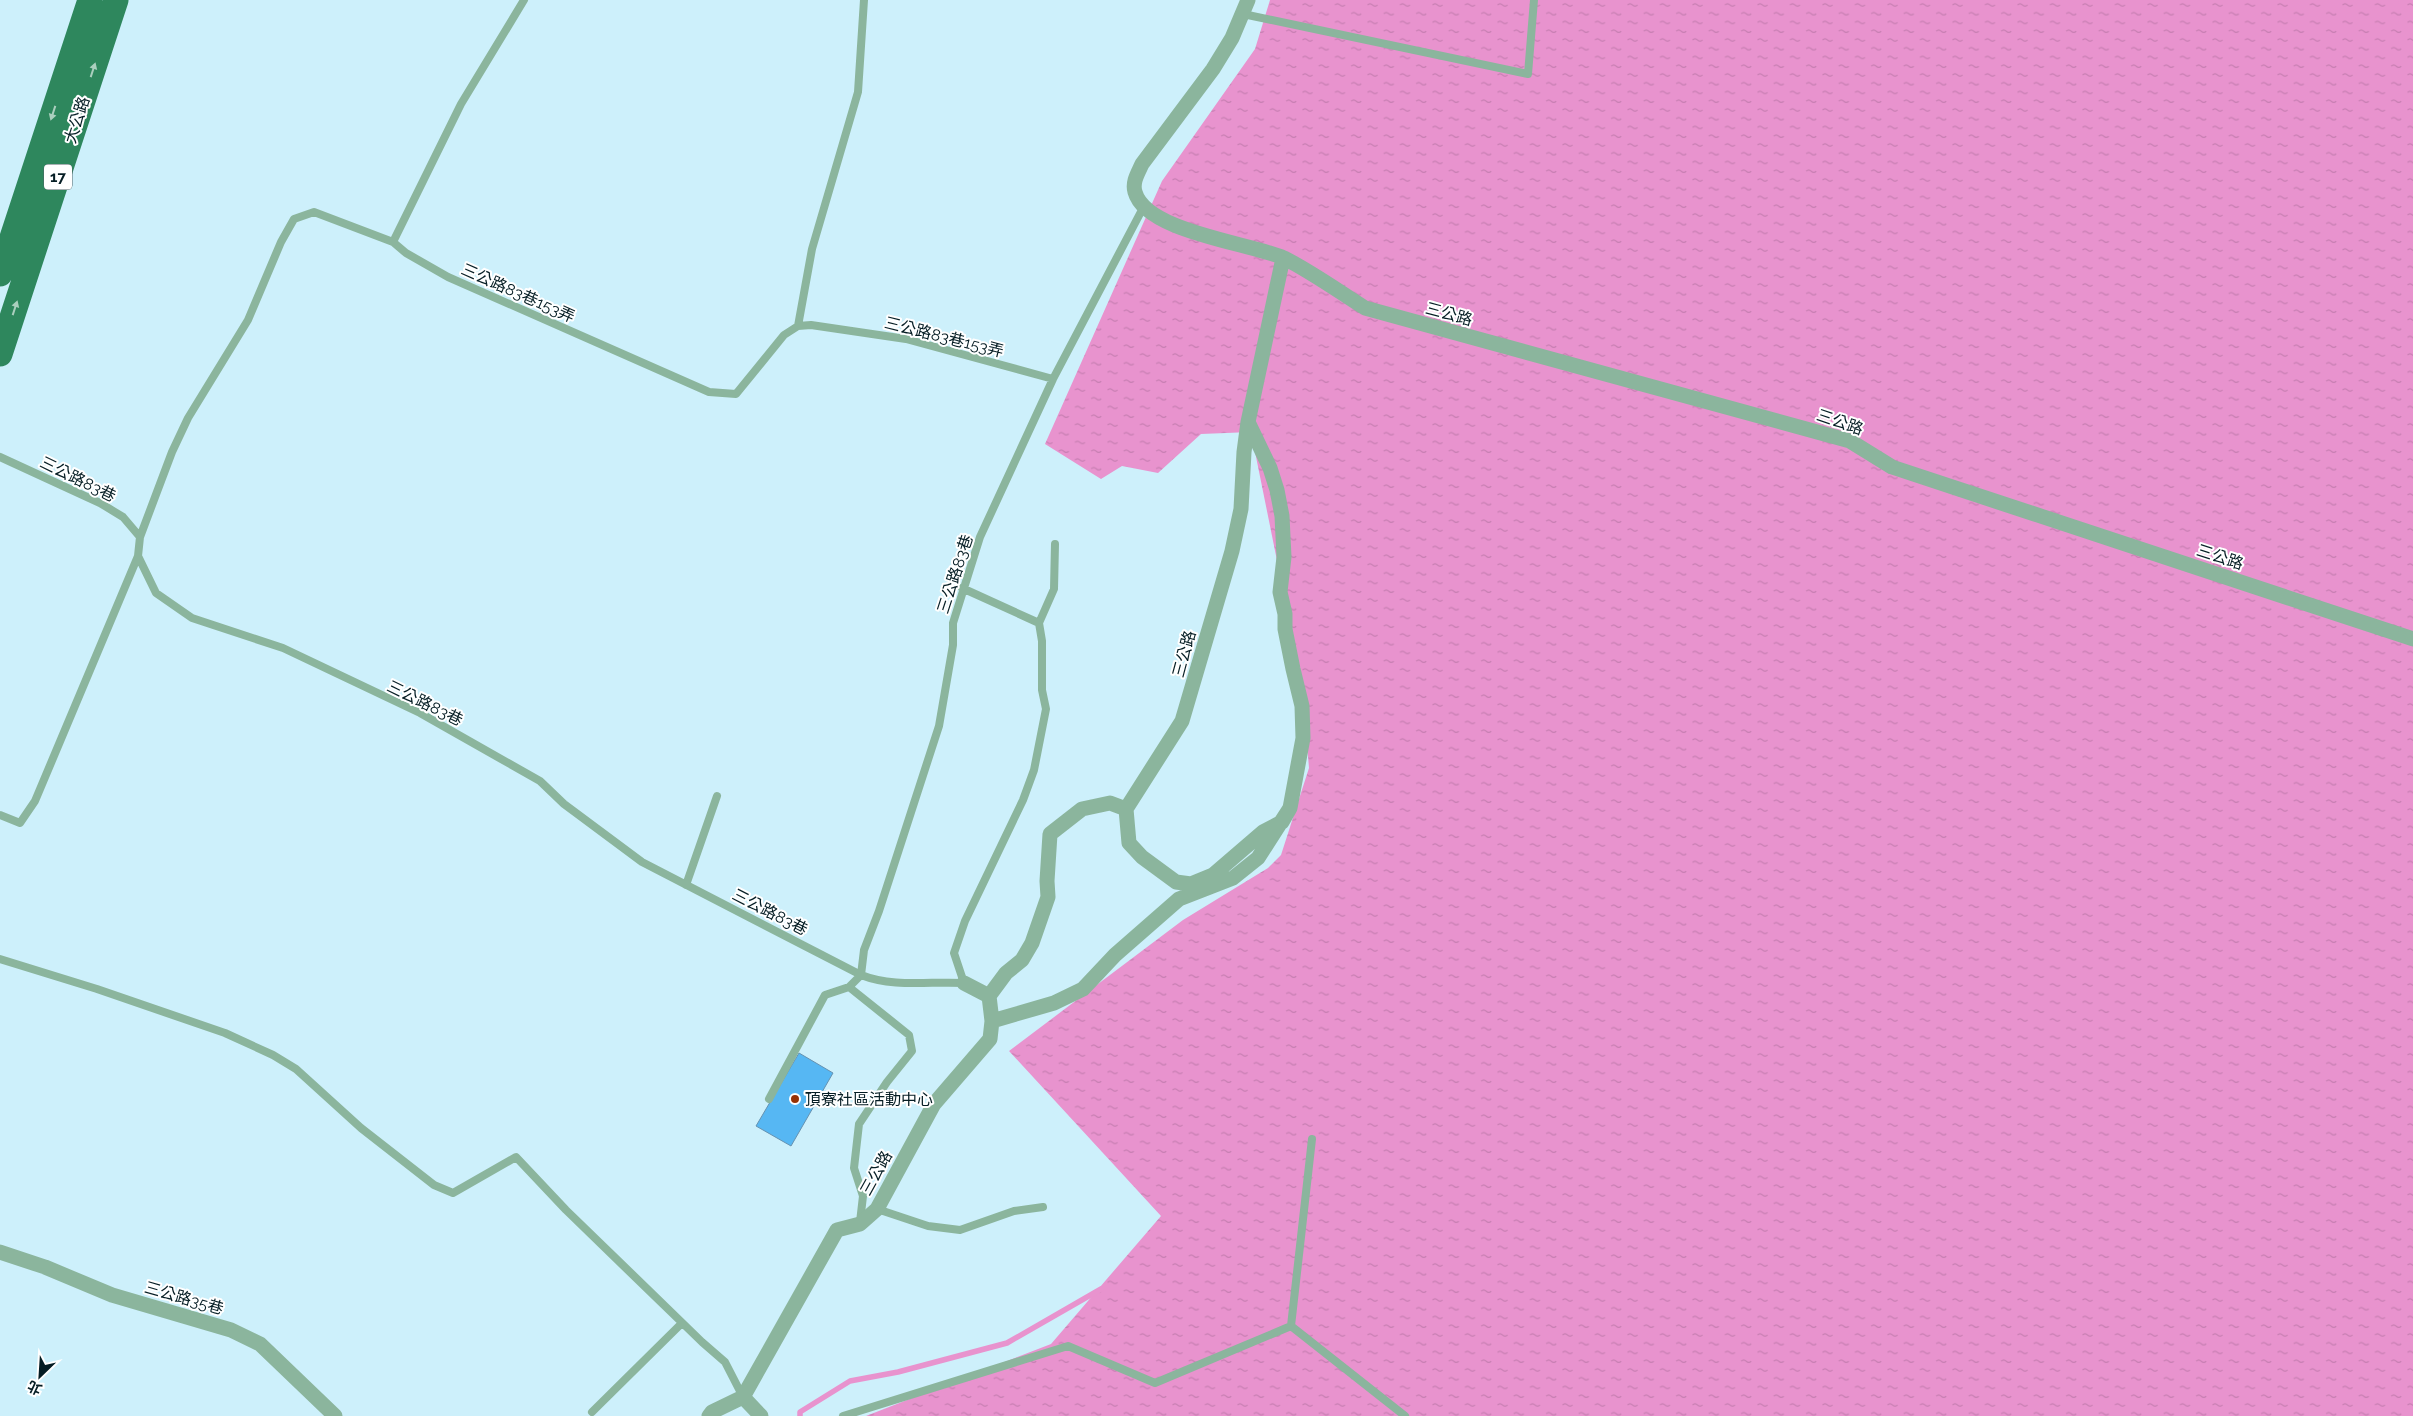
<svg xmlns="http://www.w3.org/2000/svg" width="2413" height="1416" viewBox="0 0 2413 1416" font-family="Raleway,'Noto Sans TC',sans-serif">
	<defs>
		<pattern id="water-ripples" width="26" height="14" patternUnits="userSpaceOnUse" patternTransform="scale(1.25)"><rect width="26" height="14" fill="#e893ce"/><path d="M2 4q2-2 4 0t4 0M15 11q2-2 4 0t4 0" fill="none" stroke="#c67eb1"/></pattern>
	</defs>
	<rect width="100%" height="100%" fill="#cdf0fb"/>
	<path fill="url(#water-ripples)" d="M 1270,0 L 2413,0 L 2413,1416 L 866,1416 L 1051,1344 L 1161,1216 L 1009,1051 L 1183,920 L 1268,868 L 1281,855 L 1309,768 L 1302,684 L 1251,432 L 1201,434 L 1158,473 L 1122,466 L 1101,479 L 1045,444 L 1162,181 L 1255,49 Z"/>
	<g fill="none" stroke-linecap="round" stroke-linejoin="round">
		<path stroke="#e893ce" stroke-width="5.5" d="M 800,1416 L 800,1412 L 850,1381 L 898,1372 L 1007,1343 L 1101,1289"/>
	</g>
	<path fill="#56b7f3" stroke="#6692b0" d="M 799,1053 L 833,1073 L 791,1146 L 756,1126 Z"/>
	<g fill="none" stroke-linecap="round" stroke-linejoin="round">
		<path stroke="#8bb59d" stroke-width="8" d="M 1243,14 L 1528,74 L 1534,0
			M 393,242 L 461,104 L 524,0
			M 798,326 L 812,249 L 858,92 L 864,0
			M 0,457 L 100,503 L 123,517 L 140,537 L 138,556 L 156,593 L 192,618 L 283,648 L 420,713 L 540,781 L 564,804 L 642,862 L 861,975 C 894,988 930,981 964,983 L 954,953 L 965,921 L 1023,800 L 1034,770 L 1046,709 L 1042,690 L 1042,641 L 1039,623 L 1054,589 L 1055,544
			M 140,537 L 172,452 L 188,418 L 248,320 L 281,242 L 294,219 L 314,212 L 393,242 L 406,253 L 448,277 L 709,392 L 736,394 L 784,335 L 798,326 L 811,325 L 906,339 L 1053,379
			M 962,588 L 1039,623
			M 0,815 L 20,823 L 35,801 L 138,556
			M 686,885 L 717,796
			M 0,959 L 97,989 L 225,1033 L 273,1055 L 296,1069 L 361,1128 L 434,1185 L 453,1193 L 516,1157 L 566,1210 L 702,1342 L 725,1362 L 743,1397
			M 849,987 L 909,1035 L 912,1051 L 887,1082 L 859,1124 L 854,1168 L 863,1196 L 860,1222
			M 769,1099 L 825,995 L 849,987 L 861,975 L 864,950 L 879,911 L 939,726 L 953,645 L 953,623 L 980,537 L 1053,379 L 1144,206
			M 877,1209 L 928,1226 L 960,1230 L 1014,1211 L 1043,1207
			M 1291,1326 L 1405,1416
			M 592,1412 L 682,1323
			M 843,1416 L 1068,1346 L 1155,1383 L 1291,1326 L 1312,1139"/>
		<path stroke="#8bb59d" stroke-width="15" d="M 1248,0 L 1232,38 L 1213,69 L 1142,164 C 1138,173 1132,182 1135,192 C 1146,232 1250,243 1284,258 C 1312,272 1338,291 1365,308 L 1850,441 L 1892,467 L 2413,639
			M 1283,258 L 1248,422 L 1244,452 L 1241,509 L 1232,551 L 1182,721 L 1126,809 L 1129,843 L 1142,857 L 1176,882 L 1191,884 L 1213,875 L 1263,832 L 1282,822 L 1290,808
			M 989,996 L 1006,973 L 1022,960 L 1032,943 L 1048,897 L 1047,881 L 1050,834 L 1082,809 L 1110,803 L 1126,809
			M 992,1021 L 1054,1003 L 1083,989 L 1115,955 L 1179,899 L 1233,878 L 1258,858 L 1290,808 L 1303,738 L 1302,706 L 1293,669 L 1285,629 L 1285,614 L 1280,592 L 1284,557 L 1282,516 L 1277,490 L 1270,468 L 1248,422
			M 0,1252 L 45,1267 L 112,1295 L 231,1330 L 260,1344 L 335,1416
			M 743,1397 L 761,1416
			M 709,1416 L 712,1412 L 743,1397 L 837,1230 L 860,1224 L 877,1209 L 934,1104 L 990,1039 L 992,1021 L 989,996 L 964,983"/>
		<path stroke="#2e875d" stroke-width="25" d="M 0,274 L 90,0
			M 0,354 L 116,0"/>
	</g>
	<defs><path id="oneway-solid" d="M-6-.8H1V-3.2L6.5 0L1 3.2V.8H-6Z" transform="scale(1.25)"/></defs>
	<g fill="#abcfbe">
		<use href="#oneway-solid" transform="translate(93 70) rotate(-72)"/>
		<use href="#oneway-solid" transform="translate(53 113) rotate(108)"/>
		<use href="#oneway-solid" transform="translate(15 308) rotate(-72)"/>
	</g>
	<circle fill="#963104" stroke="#fff" stroke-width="2" cx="795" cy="1099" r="5"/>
	<g text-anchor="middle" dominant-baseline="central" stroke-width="4" stroke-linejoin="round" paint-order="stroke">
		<rect fill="#fff" stroke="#506166" stroke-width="1" x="44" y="164.5" width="28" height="25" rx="4"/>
		<g font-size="15" font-weight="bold" fill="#051d24">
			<text x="58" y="177">17</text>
		</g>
		<g font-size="16" fill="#051d24" stroke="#fff">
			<text transform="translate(77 120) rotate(-72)">大公路</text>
			<text transform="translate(518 293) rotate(24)">三公路83巷153弄</text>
			<text transform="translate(1449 314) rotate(15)">三公路</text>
			<text transform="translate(944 337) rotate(14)">三公路83巷153弄</text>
			<text transform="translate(1840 422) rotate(19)">三公路</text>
			<text transform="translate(78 479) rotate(26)">三公路83巷</text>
			<text transform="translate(2220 557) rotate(18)">三公路</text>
			<text transform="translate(955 574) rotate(-72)">三公路83巷</text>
			<text transform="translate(1184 654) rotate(-75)">三公路</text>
			<text transform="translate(425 703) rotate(26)">三公路83巷</text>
			<text transform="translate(770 912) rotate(27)">三公路83巷</text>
			<text transform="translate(876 1173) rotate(-61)">三公路</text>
			<text transform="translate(184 1298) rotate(16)">三公路35巷</text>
		</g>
		<g font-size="16" fill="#051d24" stroke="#fff" text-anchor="start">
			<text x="805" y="1099">頂寮社區活動中心</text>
		</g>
	</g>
	<g transform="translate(40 1376) rotate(205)" stroke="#ffffff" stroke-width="4" paint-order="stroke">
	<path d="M0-4L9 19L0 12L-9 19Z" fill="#051d24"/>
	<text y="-8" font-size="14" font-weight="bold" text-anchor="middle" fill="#051d24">北</text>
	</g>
</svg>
